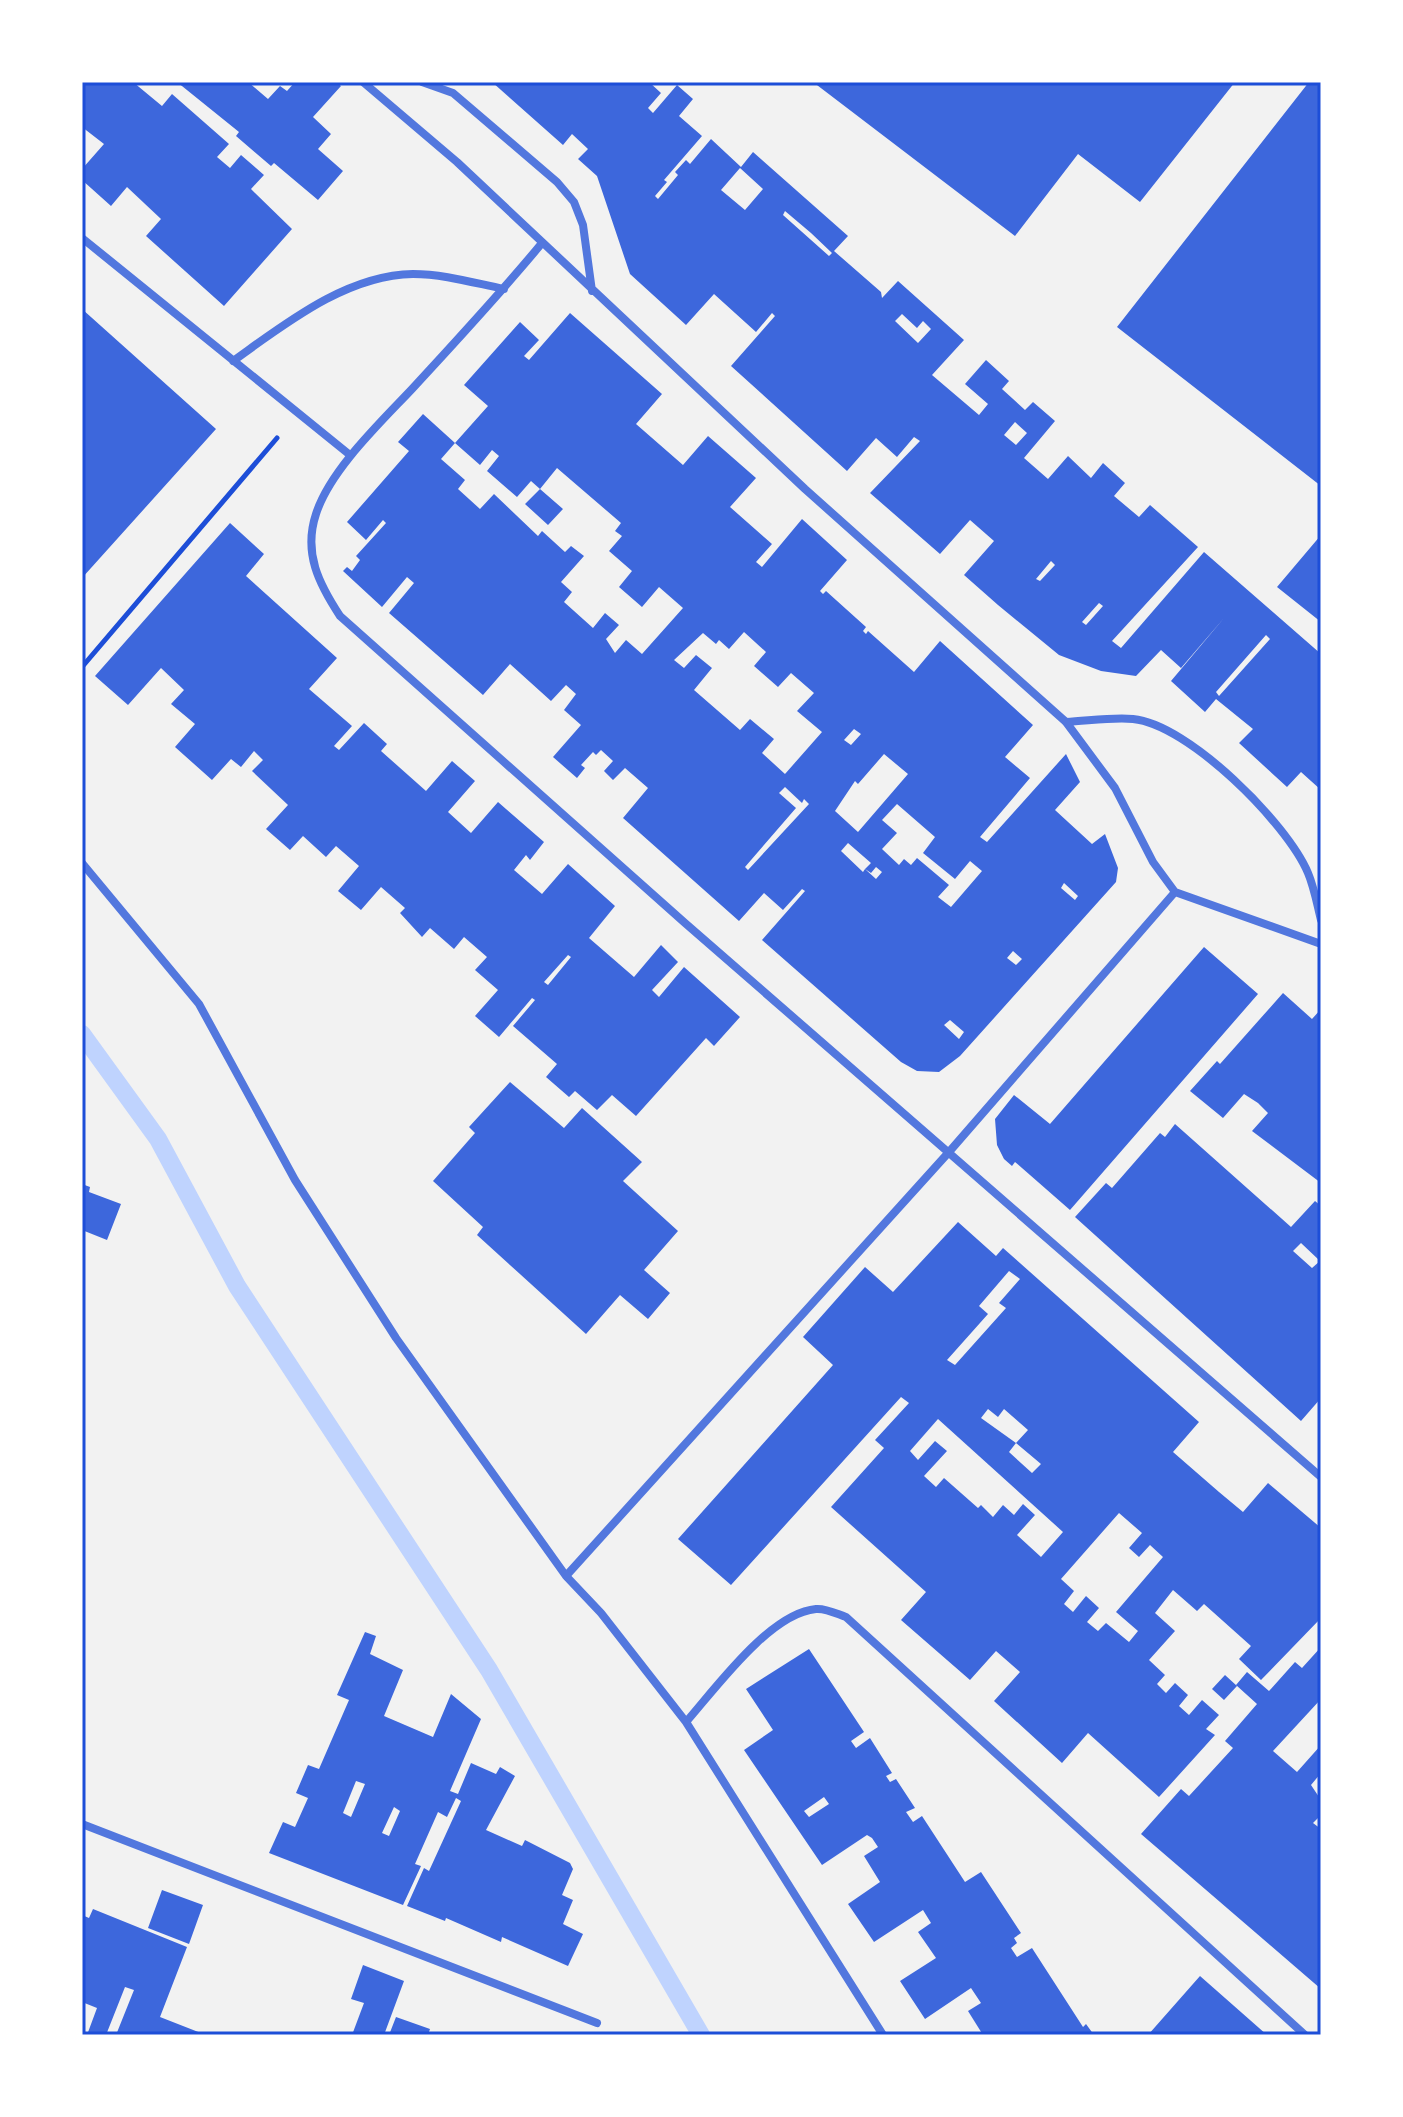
<svg xmlns="http://www.w3.org/2000/svg" width="1403" height="2117" viewBox="0 0 1403 2117" font-family="'Varela Round',sans-serif">
	<rect width="100%" height="100%" fill="#f2f2f2"/>
	<g fill="none" stroke-linecap="round" stroke-linejoin="round">
		<path stroke="#bfd3fe" stroke-width="18" d="M 82,1034 L 158,1139 L 237,1286 L 489,1670 L 701,2035"/>
	</g>
	<path fill="#3d67dc" fill-rule="evenodd" d="M 82,82 L 133,82 L 162,106 L 172,94 L 229,144 L 217,157 L 230,168 L 241,155 L 264,175 L 251,189 L 292,229 L 224,306 L 146,236 L 161,219 L 127,187 L 111,206 L 82,180 L 82,169 L 104,144 L 82,127 Z
		M 177,82 L 248,82 L 268,99 L 280,86 L 287,91 L 295,82 L 336,82 L 341,86 L 313,117 L 331,134 L 318,149 L 343,171 L 318,200 L 274,163 L 271,166 L 236,136 L 239,132 Z
		M 492,82 L 649,82 L 661,93 L 648,108 L 653,113 L 677,85 L 693,99 L 679,116 L 702,136 L 664,180 L 667,182 L 655,196 L 658,199 L 678,175 L 675,172 L 686,160 L 690,164 L 711,139 L 741,167 L 753,152 L 848,236 L 834,251 L 881,292 L 882,298 L 898,281 L 964,340 L 932,375 L 979,415 L 988,404 L 965,384 L 986,360 L 1009,381 L 1002,389 L 1025,410 L 1033,402 L 1055,421 L 1024,458 L 1048,479 L 1068,456 L 1091,478 L 1103,463 L 1125,483 L 1114,496 L 1139,517 L 1150,505 L 1198,547 L 1112,641 L 1121,648 L 1204,552 L 1321,654 L 1321,790 L 1301,772 L 1287,787 L 1239,743 L 1253,729 L 1216,699 L 1205,712 L 1171,681 L 1224,618 L 1181,668 L 1161,650 L 1136,676 L 1101,671 L 1059,655 L 998,605 L 964,575 L 994,541 L 970,520 L 940,554 L 870,493 L 920,441 L 914,437 L 897,457 L 876,438 L 847,471 L 731,366 L 775,316 L 772,313 L 756,332 L 714,294 L 686,325 L 630,274 L 597,176 L 578,159 L 588,149 L 572,134 L 563,145 ZM 740,168 L 763,189 L 745,210 L 721,190 ZM 785,211 L 811,233 L 832,253 L 829,256 L 783,215 ZM 902,314 L 917,328 L 923,321 L 931,329 L 918,343 L 895,321 ZM 1015,422 L 1027,433 L 1016,445 L 1004,435 ZM 1051,561 L 1055,565 L 1040,581 L 1036,579 ZM 1099,603 L 1103,606 L 1086,625 L 1082,622 ZM 1266,635 L 1270,639 L 1219,696 L 1216,692 Z
		M 813,82 L 1235,82 L 1140,202 L 1078,154 L 1015,236 Z
		M 1309,82 L 1321,82 L 1321,486 L 1117,327 Z
		M 82,309 L 216,429 L 82,578 Z
		M 570,313 L 662,394 L 636,424 L 683,465 L 708,436 L 756,478 L 730,507 L 772,544 L 756,562 L 762,567 L 802,519 L 847,560 L 820,591 L 823,594 L 826,591 L 866,627 L 863,631 L 866,634 L 868,631 L 914,672 L 940,641 L 1033,725 L 1005,757 L 1030,778 L 980,837 L 987,842 L 1066,754 L 1080,782 L 1055,810 L 1092,844 L 1105,834 L 1118,868 L 1116,882 L 960,1056 L 939,1072 L 917,1071 L 901,1062 L 762,940 L 805,891 L 802,889 L 783,910 L 764,893 L 739,921 L 623,818 L 648,788 L 625,768 L 613,780 L 604,771 L 613,761 L 601,750 L 596,755 L 593,752 L 581,765 L 585,768 L 577,778 L 553,757 L 581,725 L 564,710 L 576,694 L 566,685 L 551,701 L 510,664 L 483,695 L 389,613 L 414,583 L 407,577 L 382,607 L 343,571 L 347,567 L 352,571 L 360,560 L 356,556 L 386,523 L 383,520 L 366,540 L 347,522 L 409,451 L 398,442 L 423,414 L 455,443 L 488,406 L 464,385 L 520,322 L 539,340 L 524,356 L 529,360 ZM 455,443 L 480,465 L 492,450 L 499,456 L 487,471 L 517,497 L 531,481 L 540,489 L 557,468 L 621,523 L 615,531 L 622,536 L 609,551 L 632,571 L 619,587 L 642,607 L 659,587 L 683,608 L 642,654 L 626,640 L 615,653 L 606,639 L 619,625 L 605,613 L 593,628 L 564,602 L 572,592 L 561,582 L 584,556 L 571,546 L 565,552 L 542,531 L 538,536 L 494,494 L 480,509 L 458,489 L 465,480 L 441,459 ZM 744,632 L 766,652 L 754,666 L 778,687 L 791,673 L 814,693 L 797,711 L 822,732 L 785,774 L 762,753 L 774,739 L 750,719 L 740,730 L 694,690 L 712,668 L 696,655 L 684,668 L 674,660 L 703,633 L 716,644 L 719,640 L 729,649 ZM 854,729 L 861,734 L 851,745 L 844,740 ZM 884,754 L 908,774 L 858,832 L 835,811 L 855,781 L 858,784 ZM 785,787 L 802,803 L 804,799 L 809,804 L 748,870 L 745,867 L 796,808 L 779,793 ZM 897,804 L 935,837 L 923,853 L 955,879 L 970,861 L 982,871 L 951,907 L 938,897 L 949,885 L 917,858 L 911,865 L 904,859 L 899,865 L 882,849 L 897,833 L 882,820 ZM 848,843 L 871,863 L 865,869 L 871,873 L 876,867 L 882,872 L 876,879 L 865,869 L 863,872 L 841,851 ZM 1064,883 L 1078,896 L 1075,900 L 1061,888 ZM 1013,951 L 1022,959 L 1016,965 L 1007,958 ZM 950,1020 L 964,1032 L 959,1039 L 944,1025 Z
		M 540,489 L 563,509 L 548,525 L 525,504 Z
		M 230,523 L 264,554 L 246,576 L 337,658 L 309,689 L 352,726 L 334,746 L 339,750 L 364,723 L 387,744 L 381,751 L 426,791 L 452,761 L 475,781 L 448,812 L 471,833 L 498,802 L 544,842 L 530,860 L 526,855 L 514,870 L 542,894 L 568,864 L 615,906 L 589,938 L 634,977 L 661,945 L 678,962 L 652,990 L 659,997 L 684,967 L 740,1017 L 714,1046 L 706,1038 L 636,1116 L 612,1095 L 597,1110 L 575,1091 L 569,1097 L 546,1077 L 557,1064 L 513,1026 L 535,1000 L 532,998 L 499,1037 L 475,1016 L 498,990 L 475,970 L 487,957 L 464,937 L 454,949 L 430,928 L 422,937 L 400,913 L 405,908 L 381,887 L 361,910 L 338,891 L 359,866 L 336,846 L 326,857 L 303,836 L 290,850 L 266,829 L 288,805 L 252,771 L 263,760 L 254,751 L 241,767 L 231,759 L 212,780 L 175,747 L 195,724 L 171,704 L 184,690 L 161,668 L 128,705 L 95,676 ZM 568,955 L 571,957 L 548,985 L 544,982 Z
		M 1321,535 L 1321,622 L 1277,587 Z
		M 1204,947 L 1258,994 L 1070,1210 L 1015,1162 L 1012,1166 L 1004,1159 L 997,1145 L 995,1119 L 1014,1095 L 1050,1124 Z
		M 1283,993 L 1312,1019 L 1321,1009 L 1321,1183 L 1252,1131 L 1268,1113 L 1258,1103 L 1244,1094 L 1223,1118 L 1190,1091 L 1217,1061 L 1220,1064 Z
		M 510,1082 L 564,1128 L 582,1108 L 642,1162 L 623,1181 L 678,1231 L 644,1270 L 670,1293 L 648,1319 L 620,1295 L 586,1334 L 477,1235 L 483,1227 L 433,1181 L 475,1133 L 469,1127 Z
		M 1175,1124 L 1291,1227 L 1315,1201 L 1321,1206 L 1321,1239 L 1318,1243 L 1321,1246 L 1321,1398 L 1301,1421 L 1075,1217 L 1106,1183 L 1112,1188 L 1160,1133 L 1165,1137 ZM 1301,1243 L 1320,1261 L 1312,1268 L 1293,1251 Z
		M 82,1184 L 90,1187 L 89,1192 L 121,1204 L 107,1240 L 82,1230 Z
		M 958,1222 L 996,1256 L 1003,1248 L 1199,1422 L 1173,1452 L 1219,1492 L 1243,1512 L 1268,1483 L 1321,1528 L 1321,1618 L 1261,1680 L 1239,1659 L 1251,1646 L 1204,1604 L 1197,1611 L 1173,1590 L 1155,1613 L 1175,1631 L 1149,1660 L 1165,1675 L 1157,1684 L 1166,1693 L 1175,1683 L 1188,1695 L 1179,1706 L 1189,1715 L 1202,1700 L 1219,1715 L 1206,1729 L 1215,1735 L 1159,1797 L 1088,1733 L 1062,1763 L 994,1701 L 1020,1672 L 996,1651 L 970,1680 L 901,1620 L 926,1592 L 831,1507 L 884,1448 L 875,1440 L 909,1403 L 901,1397 L 731,1585 L 678,1539 L 833,1365 L 803,1337 L 865,1267 L 893,1292 ZM 1009,1271 L 1020,1279 L 999,1303 L 1006,1308 L 955,1365 L 947,1360 L 988,1314 L 979,1306 ZM 988,1409 L 998,1417 L 1004,1409 L 1028,1430 L 1016,1443 L 1041,1464 L 1032,1473 L 1009,1452 L 1016,1443 L 981,1418 ZM 938,1419 L 1063,1532 L 1041,1557 L 1017,1535 L 1035,1515 L 1023,1504 L 1014,1515 L 1003,1505 L 993,1517 L 981,1505 L 978,1508 L 944,1478 L 936,1487 L 924,1476 L 947,1451 L 935,1441 L 918,1460 L 910,1451 ZM 1119,1513 L 1142,1533 L 1129,1548 L 1139,1557 L 1150,1545 L 1163,1557 L 1116,1612 L 1138,1631 L 1129,1642 L 1106,1623 L 1098,1631 L 1087,1622 L 1099,1608 L 1086,1596 L 1073,1612 L 1064,1604 L 1074,1591 L 1061,1579 Z
		M 365,1632 L 376,1636 L 370,1654 L 403,1670 L 384,1716 L 433,1737 L 451,1694 L 481,1719 L 450,1791 L 458,1794 L 471,1763 L 496,1774 L 500,1767 L 515,1776 L 486,1830 L 522,1846 L 525,1840 L 570,1863 L 573,1869 L 562,1895 L 573,1900 L 563,1924 L 583,1934 L 568,1966 L 502,1937 L 501,1942 L 446,1918 L 445,1921 L 407,1906 L 424,1868 L 429,1871 L 461,1801 L 456,1798 L 447,1817 L 438,1812 L 415,1864 L 421,1866 L 403,1905 L 269,1853 L 283,1822 L 295,1827 L 308,1798 L 296,1793 L 308,1765 L 319,1769 L 349,1700 L 337,1695 ZM 356,1781 L 365,1784 L 351,1817 L 343,1813 ZM 394,1807 L 400,1811 L 389,1836 L 382,1833 Z
		M 1321,1647 L 1321,1699 L 1273,1751 L 1297,1772 L 1321,1745 L 1321,1773 L 1311,1785 L 1321,1800 L 1321,1815 L 1313,1823 L 1321,1829 L 1321,1989 L 1141,1834 L 1181,1789 L 1189,1796 L 1233,1748 L 1225,1741 L 1257,1704 L 1236,1685 L 1247,1672 L 1269,1691 L 1295,1662 L 1302,1668 Z
		M 809,1649 L 864,1732 L 851,1741 L 856,1748 L 870,1738 L 892,1773 L 886,1776 L 890,1782 L 896,1779 L 915,1808 L 906,1812 L 913,1822 L 922,1816 L 965,1882 L 981,1872 L 1021,1933 L 1014,1938 L 1017,1943 L 1011,1948 L 1017,1957 L 1032,1948 L 1083,2027 L 1086,2024 L 1094,2035 L 983,2035 L 968,2011 L 981,2003 L 971,1988 L 925,2019 L 900,1981 L 936,1958 L 918,1932 L 931,1923 L 923,1910 L 874,1942 L 848,1904 L 880,1882 L 864,1856 L 878,1847 L 872,1838 L 867,1835 L 822,1865 L 744,1750 L 773,1730 L 746,1689 ZM 824,1797 L 829,1804 L 809,1817 L 804,1811 Z
		M 1225,1675 L 1237,1686 L 1224,1700 L 1212,1689 Z
		M 162,1890 L 203,1905 L 189,1944 L 148,1928 Z
		M 93,1909 L 187,1947 L 160,2017 L 206,2035 L 116,2035 L 134,1990 L 125,1987 L 106,2035 L 87,2035 L 97,2008 L 82,2002 L 82,1915 L 89,1918 Z
		M 363,1965 L 404,1981 L 384,2035 L 352,2035 L 364,2003 L 351,1999 Z
		M 1200,1976 L 1225,1998 L 1267,2035 L 1148,2035 Z
		M 396,2017 L 430,2029 L 428,2035 L 389,2035 Z"/>
	<g fill="none" stroke-linecap="round" stroke-linejoin="round">
		<path stroke="#1d4ed8" stroke-width="5" d="M 82,667 L 277,438"/>
		<path stroke="#5277de" stroke-width="8" d="M 363,82 L 457,162 L 805,489 L 1066,722 L 1115,788 L 1153,862 L 1175,892 L 1321,944
			M 422,82 L 453,93 L 557,182 L 574,202 L 583,225 L 592,291
			M 82,238 L 350,455
			M 542,243 C 500,294 456,341 412,389 C 381,422 330,470 316,514 C 303,553 319,584 340,616 L 685,923 L 1321,1477
			M 233,361 C 285,324 346,275 413,274 C 444,274 474,283 504,289
			M 1066,722 C 1088,721 1112,717 1133,719 C 1188,724 1287,823 1308,873 C 1314,887 1317,904 1321,920
			M 82,863 L 199,1004 L 295,1180 L 396,1338 L 566,1576 L 601,1613 L 686,1722 L 883,2035
			M 566,1576 L 949,1152 L 1175,892
			M 686,1722 C 716,1688 770,1613 816,1609 C 826,1608 837,1614 846,1617 L 1305,2035
			M 82,1824 L 597,2023"/>
	</g>
	<rect width="1403" height="2117" fill="none" stroke="#ffffff" stroke-width="168"/>
	<rect x="84" y="84" width="1235" height="1949" fill="none" stroke="#1d4ed8" stroke-width="3"/>
</svg>
